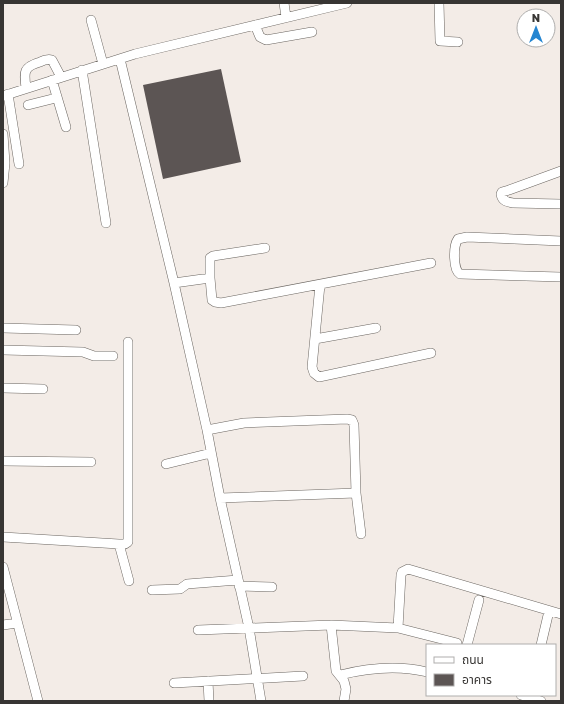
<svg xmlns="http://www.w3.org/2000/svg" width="564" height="704" viewBox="0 0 564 704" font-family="'Golos Text','Noto Sans Thai',sans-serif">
	<rect width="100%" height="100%" fill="#f3ece7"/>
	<path fill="#5c5554" d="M 221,69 L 241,162 L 163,179 L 143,85 Z"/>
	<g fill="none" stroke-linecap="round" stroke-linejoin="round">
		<g stroke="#6b6661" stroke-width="10">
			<path id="minor" d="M 284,3 L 286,17
				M 439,3 L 440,41 L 458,42
				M 91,20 L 103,64
				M 255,25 L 260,37 L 266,40 L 312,32
				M 120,59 L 174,283 L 207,430 L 220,498 L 249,628 L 261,701
				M 82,70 L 106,223
				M 52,80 L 66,127
				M 26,88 C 24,72 23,67 40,62 C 44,60 48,59 52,60 L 61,77
				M 8,94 L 19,164
				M 3,96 L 135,54 L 347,3
				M 28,105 L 56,98
				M 3,134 L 5,163 L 3,183
				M 561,171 L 509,190 L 502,192 L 501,194 C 502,201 507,202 513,203 L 561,204
				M 561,241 L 467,237 L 458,239 C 453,246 453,270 460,274 L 561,277
				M 210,278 L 210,258 L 213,256 L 265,248
				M 174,283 L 210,278 L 212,300 L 215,302 L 221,303 L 431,263
				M 320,285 L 312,367 L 314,373 L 319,377 L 431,353
				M 3,328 L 76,330
				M 315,339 L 376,328
				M 3,350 L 83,352 L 94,356 L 113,356
				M 3,388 L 43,389
				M 207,430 L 244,423 L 347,419 L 352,420 L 354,425 L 356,493 L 361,534
				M 3,461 L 91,462
				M 166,464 L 211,453
				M 220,498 L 356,493
				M 3,537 L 119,544 L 125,544 L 128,542 L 128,342
				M 119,544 L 129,581
				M 3,567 L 38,701
				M 239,586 L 272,587
				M 152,590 L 180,589 L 187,584 L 238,580
				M 3,625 L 17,623
				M 331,625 L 336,671 L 344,681 L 346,689 L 344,701
				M 398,628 L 401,575 L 402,572 L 408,569 L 561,614
				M 198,630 L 331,625 L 398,628 L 457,643
				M 467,645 L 479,600
				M 541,645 L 549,611
				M 340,675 C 368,668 398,665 427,672
				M 208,681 L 209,701
				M 174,683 L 303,676
				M 521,695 L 541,701"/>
		</g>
		<use href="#minor" stroke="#fff" stroke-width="9"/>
	</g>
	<rect width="564" height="704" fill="none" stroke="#373533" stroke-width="8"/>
	<rect x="426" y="644" width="130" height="52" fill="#ffffff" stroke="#afaead"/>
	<rect x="434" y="657" width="20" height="6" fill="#ffffff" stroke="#afaead"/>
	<text x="462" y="664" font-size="12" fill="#373533">ถนน</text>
	<rect x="434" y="674" width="20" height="12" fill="#5c5554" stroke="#afaead"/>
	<text x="462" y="684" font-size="12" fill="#373533">อาคาร</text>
	<g transform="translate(536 28)"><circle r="19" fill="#ffffff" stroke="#afaead"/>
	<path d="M0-3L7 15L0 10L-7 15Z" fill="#2485d1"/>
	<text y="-6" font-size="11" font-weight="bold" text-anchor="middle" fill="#373533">N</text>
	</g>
</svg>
